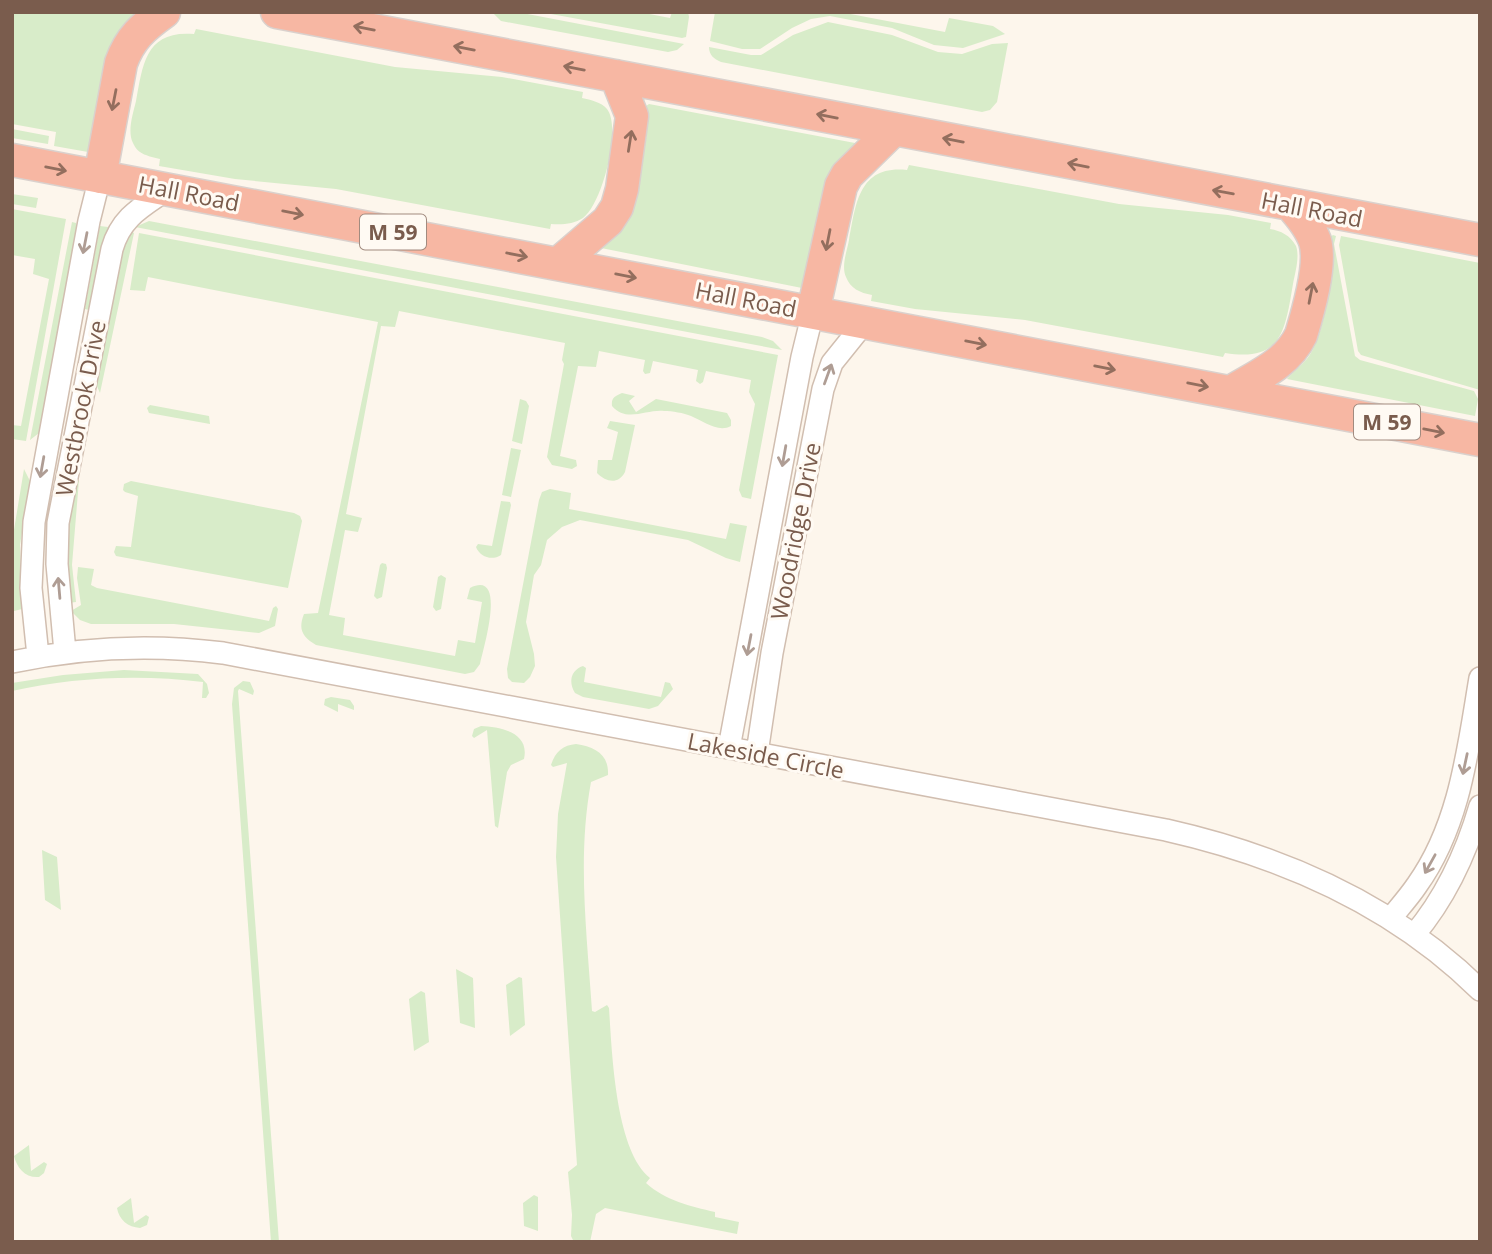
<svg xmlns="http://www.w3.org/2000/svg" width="1492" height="1254" viewBox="0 0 1492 1254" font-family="'Open Sans',sans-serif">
	<rect width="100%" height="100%" fill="#fdf6ec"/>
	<path fill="#d8ecc9" d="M 12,12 L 139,12 L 90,151 L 88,152 L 54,146 L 56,132 L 12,124 Z
		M 492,12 L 517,12 L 684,44 L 677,50 L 668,52 L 501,21 Z
		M 540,12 L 639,12 L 670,18 L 672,12 L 688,12 L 689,17 L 686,37 L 682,38 Z
		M 715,12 L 840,12 L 945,32 L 949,18 L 993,26 L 1005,34 L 963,48 L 934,45 L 892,28 L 830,16 L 811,19 L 792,28 L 760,49 L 742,49 L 710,41 Z
		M 828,22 L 892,35 L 938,52 L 962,54 L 992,44 L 1008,43 L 997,102 L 990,110 L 982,112 L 721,62 C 714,59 709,55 709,47 L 751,55 L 761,55 L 793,35 Z
		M 196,29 L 395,67 L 502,77 L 583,92 L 582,98 C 591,100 601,102 607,109 C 622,128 602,204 583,218 C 574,224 562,225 551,224 L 550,229 L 336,189 L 235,179 L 159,166 L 160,159 C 149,156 138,155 133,143 C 127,131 133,114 136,101 C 143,63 146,30 194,34 Z
		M 649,104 L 855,143 L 856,147 L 839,161 L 825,183 L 805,287 L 802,288 L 601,248 L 638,186 L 647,133 L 646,106 Z
		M 12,129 L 49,136 L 48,144 L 12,138 Z
		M 909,165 L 1119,204 L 1228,215 L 1271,223 L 1270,229 C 1281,231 1290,235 1296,246 C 1300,257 1295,273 1293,284 C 1285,331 1282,362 1225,353 L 1223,357 L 1025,320 L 915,309 L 871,301 L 872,295 C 860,293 850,288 846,277 C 841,266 847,251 849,240 C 856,203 859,165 907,170 Z
		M 12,194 L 38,198 L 36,208 L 12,204 Z
		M 12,209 L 66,219 L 26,441 L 12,439 L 12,425 L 21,426 L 49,279 L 33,274 L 35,259 L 12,255 Z
		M 149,221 L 762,337 L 773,341 L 782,350 L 135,227 Z
		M 72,222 L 76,223 L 77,228 L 41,427 L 39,433 L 30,440 Z
		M 100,226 L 108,227 L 89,310 L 85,309 Z
		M 132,232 L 134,233 L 100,393 L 95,382 C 102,349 114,255 132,232 Z
		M 139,233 L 778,355 L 751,499 L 742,497 L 739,490 L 755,404 L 749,392 L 751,380 L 706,371 L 703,382 L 700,384 L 696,381 L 698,370 L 653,361 L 650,373 L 645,374 L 643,371 L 645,360 L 599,351 L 596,367 L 578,366 L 560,456 L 576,460 L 577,466 L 572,469 L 552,465 L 547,457 L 564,364 L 562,360 L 565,343 L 399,311 L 395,327 L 381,326 L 346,514 L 362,518 L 358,532 L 345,530 L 329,615 L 345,618 L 343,635 L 455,656 L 458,640 L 475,643 L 482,602 L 467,599 L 470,588 C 508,569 483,649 480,664 L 474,672 L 465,674 L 316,645 C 302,637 298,629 304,614 L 318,613 L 378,322 L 148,277 L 145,291 L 130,290 Z
		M 1333,235 L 1336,236 L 1334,244 L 1355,356 L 1360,360 L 1474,391 L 1478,399 L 1475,416 L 1287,379 C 1294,370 1306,363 1312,351 C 1325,328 1337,262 1330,237 Z
		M 1341,236 L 1480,263 L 1480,390 L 1361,355 L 1358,351 L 1339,245 Z
		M 622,393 L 635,396 L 629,401 L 636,412 L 656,399 L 727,413 L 731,420 L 731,426 C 718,433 703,421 691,416 C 684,413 672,411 664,411 C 647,409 626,423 612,406 C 611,398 615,396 622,393 Z
		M 520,399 L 526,401 L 529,406 L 522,444 L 512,441 Z
		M 150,405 L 209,416 L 210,424 L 149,413 L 147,408 Z
		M 610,421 L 635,425 L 625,472 C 618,485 606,482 597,473 L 598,460 L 612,460 L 618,432 L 607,428 Z
		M 511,448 L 521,450 L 511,497 L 502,495 Z
		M 24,469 L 30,481 L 20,545 L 22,606 L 22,609 L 14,611 L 12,542 Z
		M 79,480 L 72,565 L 76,602 L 68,603 L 67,533 L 75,484 Z
		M 131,481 L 294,513 L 300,516 L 302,521 L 288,588 L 116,556 L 114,552 L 116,546 L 131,547 L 138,496 L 125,492 L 123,490 L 124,484 Z
		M 550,489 L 571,493 L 569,509 L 726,539 L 730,523 L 747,526 L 740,562 L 726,558 L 688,540 L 580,520 L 562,527 L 547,540 L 541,565 L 534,575 L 526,622 L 534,654 L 535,666 L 530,677 L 524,683 L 512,682 L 508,678 L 507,669 L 539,500 L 542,492 Z
		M 501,501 L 510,502 L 511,505 L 501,555 C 492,561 480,557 476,547 L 478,544 L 492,546 Z
		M 382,563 L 386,564 L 387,568 L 382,597 L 377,599 L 374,596 L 380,565 Z
		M 78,567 L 94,569 L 91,585 L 97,588 L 269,621 L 273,608 L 276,606 L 278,609 L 275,626 L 259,633 L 174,624 L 91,624 L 80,620 L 71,611 L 81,605 L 77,578 Z
		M 441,575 L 446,578 L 441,609 L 436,611 L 433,607 L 438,577 Z
		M 583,666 L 586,668 L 584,682 L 661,697 L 665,682 L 670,683 L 673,689 L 658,706 L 649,709 L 583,697 L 575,693 C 568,682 571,670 583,666 Z
		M 124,670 L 198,674 L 207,684 L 209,693 L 206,698 L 202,698 L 203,682 C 141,674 73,677 12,691 L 12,683 L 63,675 Z
		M 243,681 L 250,682 L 254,691 L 253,695 L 239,689 L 238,691 L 279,1242 L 271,1242 L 232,704 L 234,688 Z
		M 331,697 L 350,700 L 354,706 L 354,710 L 338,704 L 338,712 L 324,705 L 325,699 Z
		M 481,726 C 500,727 530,732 524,759 L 511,765 L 507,772 L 498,828 L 495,826 L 487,730 L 474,738 L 472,736 L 474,729 Z
		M 576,744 C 595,747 609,754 608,775 L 591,782 C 577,858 587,934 592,1011 L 595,1012 L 607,1005 L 609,1008 C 612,1051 615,1150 650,1178 L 646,1183 C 666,1201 690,1206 715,1212 L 715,1217 L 739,1222 L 737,1234 L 605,1208 L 596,1214 L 590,1242 L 574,1242 L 571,1236 L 572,1215 L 568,1172 L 577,1165 L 556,857 L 558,814 L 567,763 L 553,767 L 551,765 C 555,752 563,745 576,744 Z
		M 42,850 L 57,857 L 61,910 L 45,900 Z
		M 456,969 L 473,978 L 475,1028 L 460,1023 Z
		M 519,977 L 522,978 L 525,1025 L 510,1036 L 506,985 Z
		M 421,991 L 425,993 L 429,1042 L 414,1051 L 409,999 Z
		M 29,1145 L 31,1171 L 44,1162 L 47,1164 L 44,1173 L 39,1177 C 25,1178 17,1168 14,1156 Z
		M 534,1195 L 538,1197 L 538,1231 L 524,1226 L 523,1203 Z
		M 131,1198 L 134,1223 L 146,1215 L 149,1217 L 147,1225 L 140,1228 C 128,1227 119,1220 117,1208 Z"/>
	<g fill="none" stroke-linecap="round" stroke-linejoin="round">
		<g stroke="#d1beb0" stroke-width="24">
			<path id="minor" d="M 65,652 L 57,564 L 58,523 L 112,249 C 121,217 142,207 168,189
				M 38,656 L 31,588 L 34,522 L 89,221 L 100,177
				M 12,662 C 82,647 153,644 223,653 L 1166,830 C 1281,856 1394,905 1480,990
				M 729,748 L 802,357 L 813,312
				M 757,753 L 772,653 L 823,389 L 832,363 L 865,322
				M 1390,919 C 1399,908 1409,897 1417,885 C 1460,825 1468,749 1480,678
				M 1414,935 C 1446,897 1466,854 1480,806"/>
		</g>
		<g stroke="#dad1cd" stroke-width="35">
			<path id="highway" d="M 277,12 L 1480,240
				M 12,160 L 1480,440
				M 100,177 L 121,63 C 130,38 143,27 164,12
				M 559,263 L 608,221 L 617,207 L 622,189 L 632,116 L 616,76
				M 813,312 L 841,186 L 847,175 L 894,129
				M 1231,392 C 1257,376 1287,364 1301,335 C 1308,312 1322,264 1315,241 C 1310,227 1300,215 1290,204"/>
		</g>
		<use href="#minor" stroke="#fff" stroke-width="21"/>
		<use href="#highway" stroke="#f7b7a3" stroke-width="32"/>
	</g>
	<defs><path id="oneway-shaft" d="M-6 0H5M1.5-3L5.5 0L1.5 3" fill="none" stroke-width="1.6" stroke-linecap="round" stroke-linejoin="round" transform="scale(1.75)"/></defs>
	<g stroke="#936e5e">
		<use href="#oneway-shaft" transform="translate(364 28) rotate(-169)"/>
		<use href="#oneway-shaft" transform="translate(464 48) rotate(-169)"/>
		<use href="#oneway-shaft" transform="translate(574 68) rotate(-169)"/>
		<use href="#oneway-shaft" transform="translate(114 100) rotate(101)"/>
		<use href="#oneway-shaft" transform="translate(827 116) rotate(-169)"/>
		<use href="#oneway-shaft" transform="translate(953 140) rotate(-169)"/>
		<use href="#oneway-shaft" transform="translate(630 141) rotate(-81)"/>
		<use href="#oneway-shaft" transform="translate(1078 165) rotate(-169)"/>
		<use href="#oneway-shaft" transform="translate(56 169) rotate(11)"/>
		<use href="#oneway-shaft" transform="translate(1223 192) rotate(-170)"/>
		<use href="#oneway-shaft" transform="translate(293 213) rotate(11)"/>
		<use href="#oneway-shaft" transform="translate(828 240) rotate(101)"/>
		<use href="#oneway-shaft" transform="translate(517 255) rotate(11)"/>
		<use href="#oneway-shaft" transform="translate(626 276) rotate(11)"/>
		<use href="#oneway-shaft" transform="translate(1311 293) rotate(-79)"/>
		<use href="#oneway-shaft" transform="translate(976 343) rotate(11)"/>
		<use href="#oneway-shaft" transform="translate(1105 368) rotate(11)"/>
		<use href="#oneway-shaft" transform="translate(1198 385) rotate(11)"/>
		<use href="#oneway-shaft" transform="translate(1434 431) rotate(11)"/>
	</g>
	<g stroke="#af9d94">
		<use href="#oneway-shaft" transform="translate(85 243) rotate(101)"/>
		<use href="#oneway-shaft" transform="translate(828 374) rotate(-70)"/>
		<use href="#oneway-shaft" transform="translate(784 456) rotate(100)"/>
		<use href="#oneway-shaft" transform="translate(42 467) rotate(100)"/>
		<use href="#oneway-shaft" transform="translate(59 588) rotate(-95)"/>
		<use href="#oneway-shaft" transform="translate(749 645) rotate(101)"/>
		<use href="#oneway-shaft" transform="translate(1465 764) rotate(102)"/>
		<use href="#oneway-shaft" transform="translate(1430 864) rotate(119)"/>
	</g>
	<g text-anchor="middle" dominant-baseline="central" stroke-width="6" stroke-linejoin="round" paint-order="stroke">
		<g fill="#fffaf3" stroke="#a28b7f" stroke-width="2">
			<rect x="360" y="214.5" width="66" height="35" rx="5"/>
			<rect x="1354" y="404.5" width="66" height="35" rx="5"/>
		</g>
		<g font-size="21" font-weight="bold" fill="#7a5c4d">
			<text x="393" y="232">M 59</text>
			<text x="1387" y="422">M 59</text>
		</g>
		<g font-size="23" fill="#7a5c4d" stroke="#fffaf3">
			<text transform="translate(189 193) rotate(11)">Hall Road</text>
			<text transform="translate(1312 209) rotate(11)">Hall Road</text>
			<text transform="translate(746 299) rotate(11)">Hall Road</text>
			<text transform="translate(80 408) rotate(-79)">Westbrook Drive</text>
			<text transform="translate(795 531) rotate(-79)">Woodridge Drive</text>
			<text transform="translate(766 755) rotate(11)">Lakeside Circle</text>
		</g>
	</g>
	<rect width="1492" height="1254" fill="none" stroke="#7a5c4d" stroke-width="28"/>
</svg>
